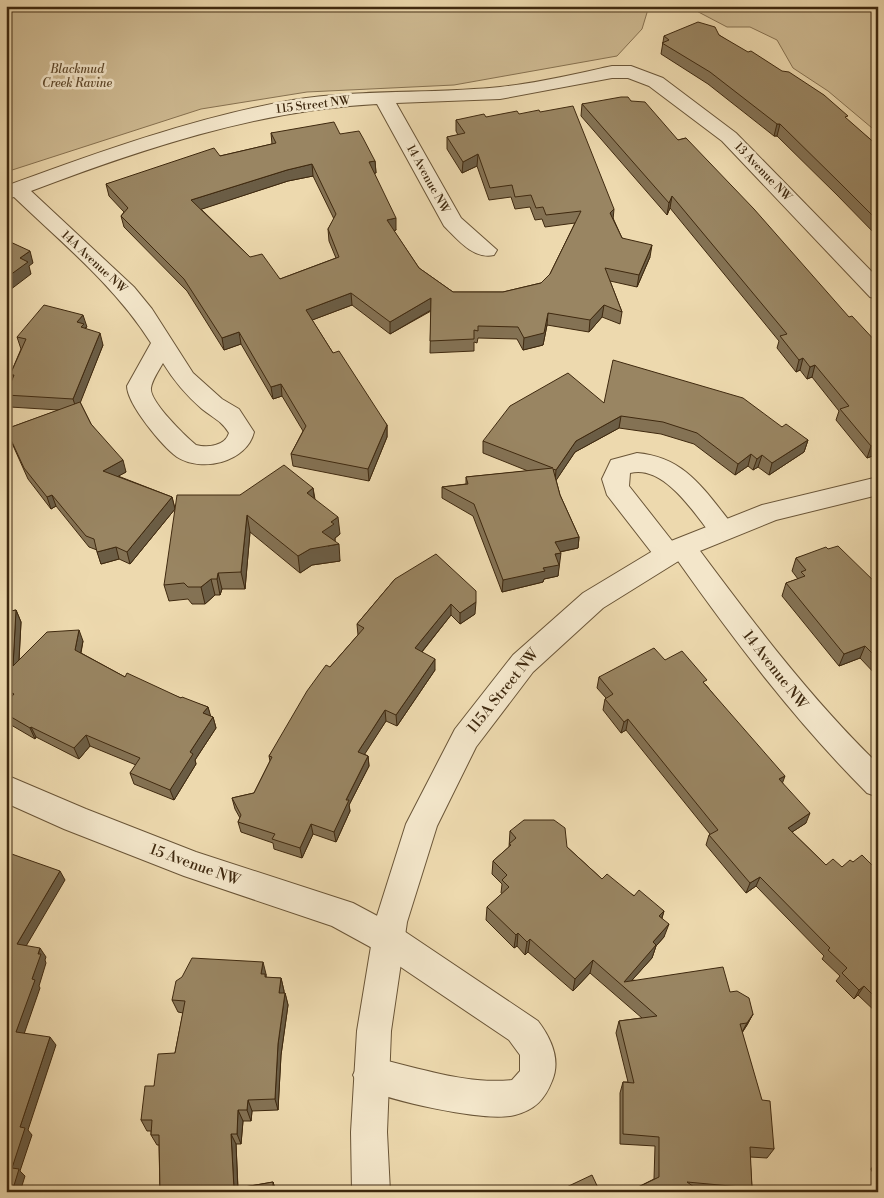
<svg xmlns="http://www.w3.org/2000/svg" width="884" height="1198" viewBox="0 0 884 1198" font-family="'Libre Bodoni',serif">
	<rect width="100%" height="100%" fill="#edd9ae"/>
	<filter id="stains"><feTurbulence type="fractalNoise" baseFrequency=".004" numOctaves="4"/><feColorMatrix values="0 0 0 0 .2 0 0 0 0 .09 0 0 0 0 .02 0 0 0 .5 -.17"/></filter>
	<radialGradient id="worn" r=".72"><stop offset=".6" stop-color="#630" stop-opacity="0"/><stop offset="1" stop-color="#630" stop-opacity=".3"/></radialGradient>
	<path fill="#cfbb93" stroke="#877251" d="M 6,6 L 649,6 L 642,29 L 617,56 L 454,85 L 307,92 L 201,109 L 6,172 Z
		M 687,6 L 878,6 L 878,133 L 828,91 L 793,68 L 777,40 L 750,27 L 727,27 Z"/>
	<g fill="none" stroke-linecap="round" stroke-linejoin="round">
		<g stroke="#6a5537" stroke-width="2">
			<path id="minor" d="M 612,66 L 631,66 L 663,78 L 736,133 L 878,278 L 878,299 L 870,297 L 722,141 L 649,86 L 628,78 L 612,78 L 500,99 L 396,103 L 461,218 L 497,250 L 494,255 C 474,260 457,239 444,226 L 377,104 C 258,110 142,149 31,191 L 134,287 L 152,309 L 193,373 L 222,399 L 239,409 L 254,432 C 247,462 202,473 177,457 C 162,446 127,404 127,386 L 151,343 C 115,286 62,243 14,197 L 6,199 L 6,186 C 95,153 199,116 293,100 C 361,89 431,94 500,87 C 538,83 575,74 612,66 ZM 163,363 C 174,381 186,395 202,409 C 213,418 222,421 229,433 C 225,446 208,448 196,445 C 185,436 149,401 151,388 C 152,380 159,370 163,363 Z
				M 637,453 C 684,457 703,488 731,523 L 735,530 L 731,537 L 722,540 L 713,537 C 695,514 664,464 630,473 L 629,486 L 673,542 L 683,537 L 692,540 C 750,618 808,696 878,764 L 878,797 L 867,793 C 796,722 736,643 678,561 L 668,565 L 659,562 L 607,495 L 602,479 L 611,460 Z
				M 6,775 L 86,809 L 196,852 L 353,903 L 398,927 L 538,1021 C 551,1038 561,1060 552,1081 C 545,1099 535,1110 515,1115 C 484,1123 389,1100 359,1087 L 353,1075 L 359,1063 L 371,1057 C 416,1067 466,1085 512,1080 L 520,1071 L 520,1055 L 509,1040 L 374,949 L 332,926 L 184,876 L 64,829 L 6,803 Z"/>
		</g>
		<g stroke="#6a5537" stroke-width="2">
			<path id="tertiary" d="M 878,477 L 878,495 L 776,520 L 685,557 L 603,608 L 533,672 L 476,747 L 437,826 L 407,922 L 391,1031 L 387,1132 L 390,1192 L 352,1192 L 351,1132 L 357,1031 L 375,922 L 406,824 L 455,729 L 513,655 L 583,593 L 666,543 L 762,505 Z"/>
		</g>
		<use href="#minor" fill="#f3e6ca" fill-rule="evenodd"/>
		<use href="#tertiary" fill="#f3e6ca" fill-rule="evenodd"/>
	</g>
	<path fill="#847254" stroke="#3f290f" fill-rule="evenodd" d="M 719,35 L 847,120 L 878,146 L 878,237 L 837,195 L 777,136 L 774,136 L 708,84 L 661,54 L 664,36 Z
		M 631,101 L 678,140 L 686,138 L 878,454 L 867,458 L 836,420 L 839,411 L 812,377 L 807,379 L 800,370 L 796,372 L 777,348 L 779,341 L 670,208 L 667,215 L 581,116 L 582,104 Z
		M 486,117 L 613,218 L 622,238 L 650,257 L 637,287 L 610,281 L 622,312 L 620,324 L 602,317 L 589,332 L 547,325 L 543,345 L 523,350 L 517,339 L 478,338 L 477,343 L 474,342 L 474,351 L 430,353 L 431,311 L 390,334 L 352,305 L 312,320 L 333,353 L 387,425 L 387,437 L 369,481 L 293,466 L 291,454 L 303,431 L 282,396 L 273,399 L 241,344 L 224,350 L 187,291 L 124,227 L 121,216 L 124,212 L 109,196 L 106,184 L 220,156 L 272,144 L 271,133 L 340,134 L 375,161 L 376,173 L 374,173 L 396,230 L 394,231 L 419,268 L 453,292 L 503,292 L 541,283 L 550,274 L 575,223 L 545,227 L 542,219 L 535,220 L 530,207 L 515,209 L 511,197 L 489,200 L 477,166 L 462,173 L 447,149 L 447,137 L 458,135 L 456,131 L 456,120 ZM 313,176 L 334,219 L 328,229 L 329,241 L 336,258 L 280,279 L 250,257 L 201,209 L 288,181 Z
		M 87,327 L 85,328 L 103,345 L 80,402 L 91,424 L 126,472 L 118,476 L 172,497 L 175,509 L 130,564 L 119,559 L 101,564 L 97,550 L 89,547 L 56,506 L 51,509 L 28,479 L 11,441 L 6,429 L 59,410 L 10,407 L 6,396 L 6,393 L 12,381 L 10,375 L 21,349 L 17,337 Z
		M 604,403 L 782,427 L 808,440 L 804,452 L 769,475 L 758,467 L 753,470 L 748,466 L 735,475 L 694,444 L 661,434 L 619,428 L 575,452 L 556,480 L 560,495 L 579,537 L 578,548 L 560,552 L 558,576 L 544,579 L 543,582 L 502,592 L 473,516 L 442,498 L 442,487 L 466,484 L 466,477 L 528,471 L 483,453 L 483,441 Z
		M 313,488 L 315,499 L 340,534 L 335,538 L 335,541 L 340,561 L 312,565 L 300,573 L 250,532 L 245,589 L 222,589 L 220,595 L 215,595 L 205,604 L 192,604 L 188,599 L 169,601 L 164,585 L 240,495 Z
		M 828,549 L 878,585 L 878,677 L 860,658 L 839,666 L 782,596 L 786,583 L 798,579 L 792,571 L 796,558 Z
		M 395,579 L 475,614 L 460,624 L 451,615 L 422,652 L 435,670 L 397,726 L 386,721 L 364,754 L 368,756 L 369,766 L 349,805 L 350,811 L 336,842 L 313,834 L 302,858 L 274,849 L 273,843 L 241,832 L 238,822 L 240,818 L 235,809 L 232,798 L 254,793 L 270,761 L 269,756 L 330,667 L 358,635 L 357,624 Z
		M 16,610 L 21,622 L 19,661 L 83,641 L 81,653 L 125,677 L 181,698 L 208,707 L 210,716 L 213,717 L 216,728 L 195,760 L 196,764 L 174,800 L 134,784 L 130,773 L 136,765 L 90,746 L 79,759 L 36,737 L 35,739 L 6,722 L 6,703 L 9,699 L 6,697 L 6,612 Z
		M 665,660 L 706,685 L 782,782 L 806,823 L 792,832 L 826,865 L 842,867 L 853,862 L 878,871 L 878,1014 L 858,995 L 854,999 L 836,981 L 840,976 L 822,959 L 824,956 L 756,886 L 746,893 L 706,845 L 709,835 L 710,834 L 626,730 L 621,733 L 603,710 L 605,699 L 606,698 L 597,688 L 599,677 Z
		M 878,699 L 878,708 L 875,705 Z
		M 510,831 L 567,847 L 602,879 L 664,911 L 662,918 L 664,937 L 656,946 L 652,958 L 632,980 L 730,992 L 753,1014 L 747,1025 L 742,1033 L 774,1149 L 767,1158 L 750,1157 L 752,1188 L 749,1192 L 628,1192 L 654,1179 L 655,1146 L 620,1144 L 620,1093 L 623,1082 L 628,1082 L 616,1033 L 619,1021 L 642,1018 L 590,973 L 573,991 L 528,952 L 525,955 L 517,946 L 514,948 L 486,920 L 487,907 L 502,894 L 501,893 L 502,884 L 492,874 L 493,861 L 509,847 Z
		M 266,974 L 266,978 L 281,978 L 284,991 L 284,993 L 285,993 L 288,1005 L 281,1055 L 278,1110 L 252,1111 L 251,1121 L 243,1121 L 241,1144 L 236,1144 L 238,1188 L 273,1182 L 276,1192 L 160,1192 L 159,1145 L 157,1145 L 151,1135 L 151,1131 L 147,1131 L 141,1120 L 154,1086 L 175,1053 L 183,1013 L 178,1012 L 172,1000 Z
		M 878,1159 L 878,1192 L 868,1192 L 876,1180 L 871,1169 Z"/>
	<path fill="#6b5d45" stroke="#3f290f" d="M 777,124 L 780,124 L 777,136 L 774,136 Z
		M 478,154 L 477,166 L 462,173 L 463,162 Z
		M 375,161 L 376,173 L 369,174 L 369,162 Z
		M 312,164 L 313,176 L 288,181 L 193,212 L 191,200 L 287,170 Z
		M 672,196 L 670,208 L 667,215 L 669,203 Z
		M 614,209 L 613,220 L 610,213 Z
		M 396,218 L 396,230 L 388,232 L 387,220 Z
		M 652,245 L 650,257 L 637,287 L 639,275 Z
		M 30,251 L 33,263 L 29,266 L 31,274 L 6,293 L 6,278 L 20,258 Z
		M 351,293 L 352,305 L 307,322 L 306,310 Z
		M 431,298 L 431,310 L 390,334 L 390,322 Z
		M 604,305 L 602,317 L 589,332 L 590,320 Z
		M 548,313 L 547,325 L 543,345 L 523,350 L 524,338 Z
		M 83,315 L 87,327 L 85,328 L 88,336 L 77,322 Z
		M 239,332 L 241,344 L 224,350 L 222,338 Z
		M 100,333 L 103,345 L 77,411 L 73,399 Z
		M 803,358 L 800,370 L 796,372 L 799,360 Z
		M 815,365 L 812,377 L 807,379 L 810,367 Z
		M 281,384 L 282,396 L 273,399 L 271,387 Z
		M 621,416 L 619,428 L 575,452 L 555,482 L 556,470 L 576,441 Z
		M 387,425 L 387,437 L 369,481 L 368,469 Z
		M 808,440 L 804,452 L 769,475 L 772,463 Z
		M 878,444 L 878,454 L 867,458 L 871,446 Z
		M 751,454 L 748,466 L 735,475 L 738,464 Z
		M 762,455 L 758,467 L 753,470 L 757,459 Z
		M 123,460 L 126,472 L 106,483 L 103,471 Z
		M 313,488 L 315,505 L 307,493 Z
		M 52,495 L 56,506 L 51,509 L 47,497 Z
		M 172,497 L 175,509 L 130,564 L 127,552 Z
		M 247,515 L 250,532 L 245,589 L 241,572 Z
		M 338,517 L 340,534 L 335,538 L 335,541 L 328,546 L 339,544 L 340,561 L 312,565 L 300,573 L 298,556 L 310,549 L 322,532 L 331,522 Z
		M 579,537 L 578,548 L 554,553 L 555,542 Z
		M 116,547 L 119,559 L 101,564 L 97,552 Z
		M 561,553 L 558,576 L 544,579 L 543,582 L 502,592 L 503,580 L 543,568 L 555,554 Z
		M 218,573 L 222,589 L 220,595 L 217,579 Z
		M 211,579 L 215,595 L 205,604 L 201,587 Z
		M 476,602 L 475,614 L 460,624 L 460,613 Z
		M 451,604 L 451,615 L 416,659 L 415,648 Z
		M 16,610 L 21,622 L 18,677 L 13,666 Z
		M 79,630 L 83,641 L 79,661 L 75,650 Z
		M 865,646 L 860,658 L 839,666 L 844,654 Z
		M 435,659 L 435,670 L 397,726 L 396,715 Z
		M 208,707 L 211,717 L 203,713 Z
		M 385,710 L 386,721 L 359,763 L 358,752 Z
		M 213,717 L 216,728 L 195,760 L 196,764 L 174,800 L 170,790 L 190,752 Z
		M 628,719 L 626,730 L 621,733 L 624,722 Z
		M 31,727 L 36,737 L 35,739 L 30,728 Z
		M 86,735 L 90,746 L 79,759 L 74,748 Z
		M 368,756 L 369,766 L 349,805 L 350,811 L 336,842 L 334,832 L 346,800 Z
		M 785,776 L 781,787 L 779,779 Z
		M 810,813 L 806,823 L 783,838 L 788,828 Z
		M 311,824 L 313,834 L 302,858 L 300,848 Z
		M 60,871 L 65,880 L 22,953 L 17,944 Z
		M 760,877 L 756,886 L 746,893 L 750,883 Z
		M 664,911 L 660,924 L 659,916 Z
		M 669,924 L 664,937 L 656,946 L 652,958 L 625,988 L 624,982 L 653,942 Z
		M 518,933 L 517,946 L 514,948 L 516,935 Z
		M 530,939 L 528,952 L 525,955 L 527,942 Z
		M 40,948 L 46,957 L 45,960 L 46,963 L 39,986 L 40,988 L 22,1040 L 16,1032 L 32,979 Z
		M 593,960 L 590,973 L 573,991 L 575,979 Z
		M 263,962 L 266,974 L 266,977 L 269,987 L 261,974 Z
		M 281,978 L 284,991 L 282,1005 L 279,993 Z
		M 864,986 L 858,995 L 854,999 L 859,990 Z
		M 285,993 L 288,1005 L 281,1055 L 278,1110 L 275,1099 L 278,1044 Z
		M 753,1014 L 747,1025 L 741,1034 L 747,1023 Z
		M 50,1037 L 56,1045 L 28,1130 L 32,1135 L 20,1171 L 25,1176 L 20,1192 L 12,1192 L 12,1168 L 20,1127 Z
		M 248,1100 L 252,1111 L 251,1121 L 247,1110 Z
		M 238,1110 L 243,1121 L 241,1144 L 237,1134 Z
		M 231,1134 L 236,1144 L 238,1192 L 234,1189 Z
		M 273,1182 L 276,1192 L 273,1192 Z"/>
	<path fill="#998562" stroke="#3f290f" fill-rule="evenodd" d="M 698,22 L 715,27 L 719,35 L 748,52 L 751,51 L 782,71 L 789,72 L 824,95 L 848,116 L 845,117 L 878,146 L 878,221 L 840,183 L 780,124 L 777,124 L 710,72 L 662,43 L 669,40 L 664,36 Z
		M 621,97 L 628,97 L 631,101 L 645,102 L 678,140 L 686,138 L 754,209 L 849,317 L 852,316 L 878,344 L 878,444 L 871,446 L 840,409 L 849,406 L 815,365 L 810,367 L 803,358 L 799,360 L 780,336 L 787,334 L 672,196 L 669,203 L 582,104 Z
		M 573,106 L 614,209 L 610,213 L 622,238 L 652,245 L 639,275 L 605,268 L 622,312 L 604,305 L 590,320 L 548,313 L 544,333 L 524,338 L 518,327 L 478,326 L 478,331 L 474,330 L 474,339 L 430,341 L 431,298 L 390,322 L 351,293 L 306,310 L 333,353 L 339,351 L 387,425 L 368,469 L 291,454 L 306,426 L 281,384 L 271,387 L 239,332 L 222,338 L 184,279 L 121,216 L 128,208 L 106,184 L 214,148 L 220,156 L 276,143 L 271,133 L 334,122 L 340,134 L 359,131 L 363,138 L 375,161 L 369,162 L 396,218 L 387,220 L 419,268 L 453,292 L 503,292 L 541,283 L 550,274 L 581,211 L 546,215 L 543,207 L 536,208 L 531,195 L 515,197 L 512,185 L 490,188 L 478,154 L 463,162 L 447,137 L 465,133 L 456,120 L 484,114 L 486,117 L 517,111 L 519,114 L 539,110 L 540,112 ZM 312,164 L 336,214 L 328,229 L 339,257 L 280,279 L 262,254 L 250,257 L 191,200 L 287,170 Z
		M 6,240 L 30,251 L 20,258 L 28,262 L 6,278 Z
		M 44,305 L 83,315 L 77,322 L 84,324 L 81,327 L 100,333 L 73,399 L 6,395 L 14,375 L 10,375 L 26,339 L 17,337 Z
		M 613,360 L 743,398 L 782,427 L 786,424 L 808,440 L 772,463 L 762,455 L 757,459 L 751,454 L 738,464 L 697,433 L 663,422 L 621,416 L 576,441 L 556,470 L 553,469 L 560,495 L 579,537 L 555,542 L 561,553 L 555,554 L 559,565 L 543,568 L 545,571 L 503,580 L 474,504 L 442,487 L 468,484 L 466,477 L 553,468 L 483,441 L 510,406 L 568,373 L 604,403 Z
		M 80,402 L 91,424 L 123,460 L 103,471 L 172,497 L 127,552 L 116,547 L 97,552 L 94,539 L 86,536 L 52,495 L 47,497 L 24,468 L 6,429 Z
		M 284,465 L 313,488 L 307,493 L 338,517 L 331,522 L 334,524 L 322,532 L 339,544 L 310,549 L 298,556 L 247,515 L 241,572 L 218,573 L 217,579 L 211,579 L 201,587 L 188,587 L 184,583 L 164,585 L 177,495 L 240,495 Z
		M 838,546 L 878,585 L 878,659 L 865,646 L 844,654 L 786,583 L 805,576 L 801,572 L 806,570 L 796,558 L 826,547 L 828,549 Z
		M 436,554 L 476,591 L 476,602 L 460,613 L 451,604 L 415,648 L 435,659 L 396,715 L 385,710 L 358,752 L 368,756 L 346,800 L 349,800 L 334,832 L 311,824 L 300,848 L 272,839 L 275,834 L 238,822 L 241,815 L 232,798 L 254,793 L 272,757 L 269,756 L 307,691 L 326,665 L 330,667 L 364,628 L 357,624 L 395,579 Z
		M 16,610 L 13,666 L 47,632 L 79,630 L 75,650 L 125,677 L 127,673 L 181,698 L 182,697 L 208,707 L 203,713 L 213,717 L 190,752 L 193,754 L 170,790 L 130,773 L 140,758 L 86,735 L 74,748 L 31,727 L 30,728 L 6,714 L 6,703 L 14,694 L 6,690 L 6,612 Z
		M 654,648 L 665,660 L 682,651 L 707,680 L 703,682 L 785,776 L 779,779 L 810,813 L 788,828 L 826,865 L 833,859 L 842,867 L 850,860 L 853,862 L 862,855 L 878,871 L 878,1000 L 864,986 L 859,990 L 842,973 L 847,968 L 828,950 L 830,948 L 760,877 L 750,883 L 709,835 L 718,830 L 628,719 L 624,722 L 605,699 L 613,694 L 599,677 Z
		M 524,820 L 554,820 L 565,828 L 567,847 L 602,879 L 607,874 L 634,896 L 639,890 L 664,911 L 659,916 L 669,924 L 653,942 L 656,945 L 624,982 L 723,967 L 730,992 L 737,991 L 749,998 L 753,1014 L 747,1023 L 740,1024 L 762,1100 L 770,1101 L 774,1149 L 750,1147 L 752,1188 L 687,1182 L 701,1192 L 628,1192 L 659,1177 L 659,1137 L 623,1134 L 623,1082 L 634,1083 L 619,1021 L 657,1016 L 593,960 L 575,979 L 530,939 L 527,942 L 518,933 L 516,935 L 487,907 L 509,887 L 502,880 L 507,875 L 493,861 L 511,845 L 509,844 L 516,838 L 510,831 Z
		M 6,852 L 60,871 L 17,944 L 40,948 L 38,954 L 41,954 L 32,979 L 35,980 L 16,1032 L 50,1037 L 20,1127 L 25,1128 L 12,1168 L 19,1169 L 12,1192 L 6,1192 Z
		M 192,958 L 263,962 L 261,974 L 265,974 L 265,977 L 281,978 L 279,993 L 285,993 L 278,1044 L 275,1099 L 248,1100 L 247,1110 L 238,1110 L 237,1134 L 231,1134 L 234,1189 L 273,1182 L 273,1192 L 160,1192 L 159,1135 L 151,1135 L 152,1120 L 141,1120 L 145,1086 L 154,1086 L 158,1054 L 175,1053 L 185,1001 L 172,1000 L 176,981 L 182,977 Z
		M 592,1175 L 600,1192 L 556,1192 Z
		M 878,1183 L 878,1192 L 872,1192 Z"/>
	<g text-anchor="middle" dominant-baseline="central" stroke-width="5" stroke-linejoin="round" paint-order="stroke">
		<g font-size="12" font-style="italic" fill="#5c4629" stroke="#f3e6ca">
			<text x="77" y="69">Blackmud<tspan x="77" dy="14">Creek Ravine</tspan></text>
		</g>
		<g font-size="12" fill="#3f290f" stroke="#f3e6ca">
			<text transform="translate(313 105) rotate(-7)">115 Street NW</text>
			<text transform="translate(763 172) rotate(46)">13 Avenue NW</text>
			<text transform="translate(428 179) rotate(61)">14 Avenue NW</text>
			<text transform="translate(94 262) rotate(43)">14A Avenue NW</text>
		</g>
		<g font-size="15" fill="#3f290f" stroke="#f3e6ca">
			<text transform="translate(775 670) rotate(52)">14 Avenue NW</text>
			<text transform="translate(503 691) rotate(-51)">115A Street NW</text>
			<text transform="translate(195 865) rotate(20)">15 Avenue NW</text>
		</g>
	</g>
	<rect width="884" height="1198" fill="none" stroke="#edd9ae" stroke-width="25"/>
	<rect x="8" y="8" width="869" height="1183" fill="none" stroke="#3f290f" stroke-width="2.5"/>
	<rect x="12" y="12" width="859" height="1173" fill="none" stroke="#3f290f"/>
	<rect width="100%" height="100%" filter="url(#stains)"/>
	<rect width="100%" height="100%" fill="url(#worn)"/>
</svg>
